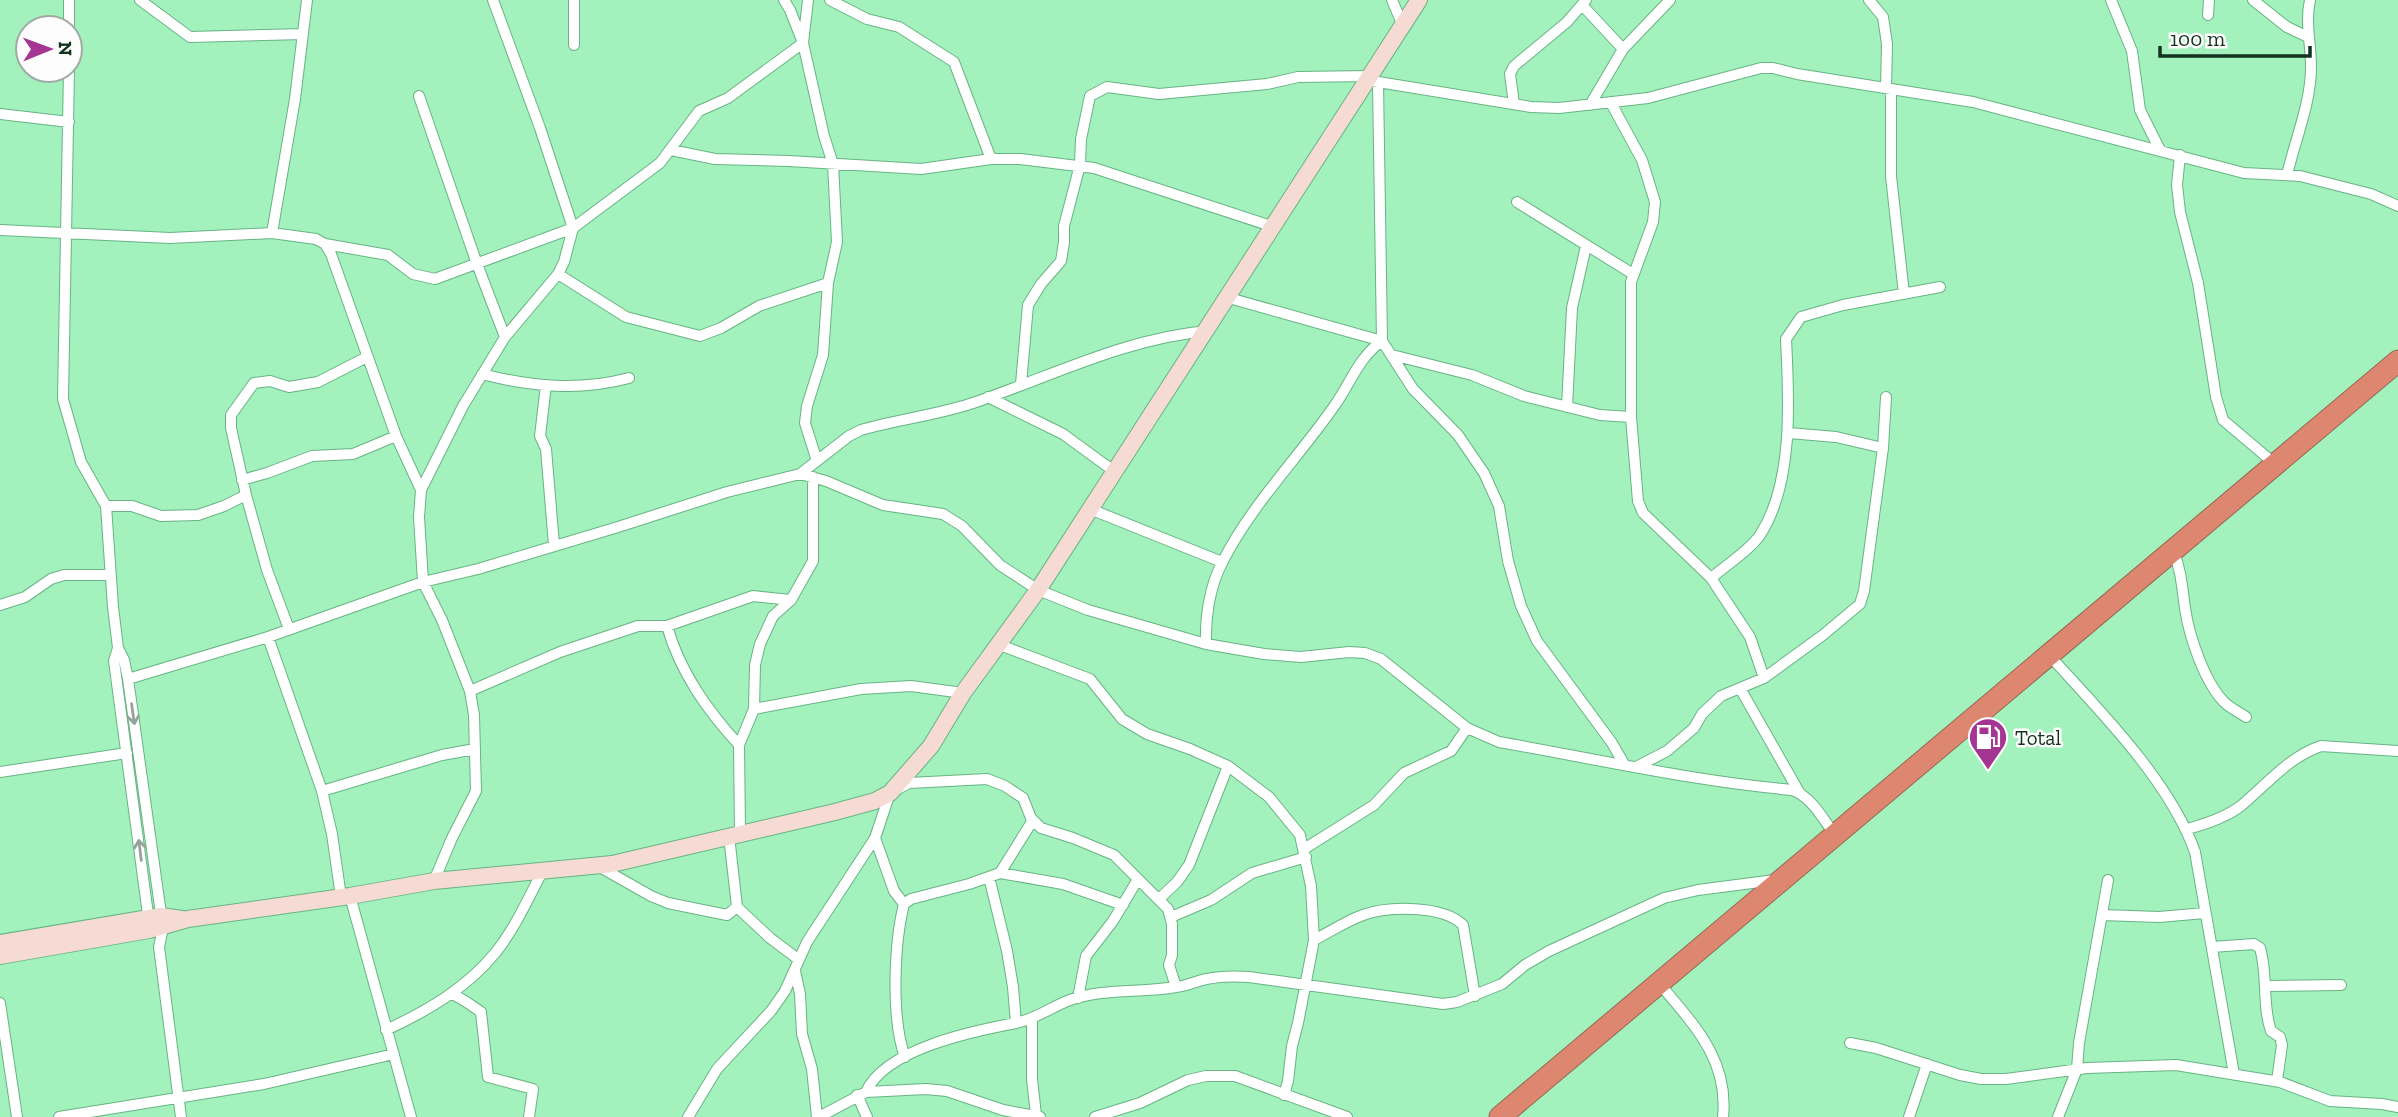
<svg xmlns="http://www.w3.org/2000/svg" width="2398" height="1117" viewBox="0 0 2398 1117" font-family="'Zilla Slab',serif">
	<rect width="100%" height="100%" fill="#a3f1bd"/>
	<g fill="none" stroke-linecap="round" stroke-linejoin="round">
		<g stroke="#68b484" stroke-width="12">
			<path id="street" d="M 140,0 L 190,37 L 303,34
				M 808,0 L 803,43 L 824,136 L 833,164 L 837,242 L 828,283 L 823,355 L 807,406 L 805,423 L 817,461
				M 830,0 L 867,19 L 899,27 L 954,62 L 991,159
				M 1392,0 L 1403,26
				M 1869,0 L 1883,17 L 1887,44 L 1886,88
				M 2111,0 L 2132,51 L 2140,110 L 2160,150
				M 2253,0 L 2287,27 L 2308,37
				M 1582,5 L 1623,49
				M 2208,15 L 2209,0
				M 69,28 L 69,0
				M 574,45 L 574,0
				M 69,70 L 63,399 L 81,462 L 106,506 L 113,607 L 118,648 L 124,660 L 128,679 L 163,928 L 159,947 L 181,1117
				M 1366,80 L 1531,107 L 1559,108 L 1648,98 L 1761,68 L 1773,68 L 1797,74 L 1973,102 L 2244,173 L 2300,176 L 2371,194 L 2398,206
				M 1378,82 L 1382,341
				M 1891,89 L 1891,176 L 1904,294
				M 419,96 L 477,264 L 505,337
				M 1611,103 L 1642,160 L 1655,202 L 1653,222 L 1631,282 L 1631,417 L 1638,501 L 1643,513 L 1711,578 L 1750,637 L 1764,678
				M 1514,104 L 1510,74 L 1514,66 L 1567,22 L 1586,0
				M 1590,105 L 1623,49 L 1670,0
				M 0,114 L 69,122
				M 671,150 L 715,159 L 789,161 L 921,169 L 991,159 L 1020,159 L 1094,168 L 1274,227
				M 2180,155 L 2177,185 L 2180,212 L 2198,283 L 2216,397 L 2223,420 L 2275,464
				M 2287,175 C 2295,140 2311,103 2311,67 C 2311,44 2305,23 2310,0
				M 1517,202 L 1633,274
				M 0,230 L 170,238 L 272,233 L 316,239 L 325,244 L 388,255 L 413,274 L 435,279 L 573,228 L 660,163 L 699,111 L 728,98 L 803,43 L 790,10 L 784,0
				M 272,233 L 295,99 L 307,0
				M 325,244 L 331,254 L 396,436 L 421,490 L 419,517 L 423,582 L 442,620 L 470,691 L 474,715 L 476,791 L 452,838 L 434,881
				M 558,274 L 626,317 L 700,336 L 721,328 L 759,306 L 828,283
				M 1229,298 L 1382,341 L 1413,389 L 1458,435 L 1484,473 L 1499,506 L 1508,561 L 1521,606 L 1537,641 L 1612,743 L 1624,764
				M 1392,355 L 1472,375 L 1524,396 L 1600,415 L 1631,417
				M 482,374 C 532,387 580,391 629,378
				M 1021,384 L 1028,305 L 1041,284 L 1061,261 L 1064,242 L 1064,226 L 1080,165 L 1081,139 L 1090,96 L 1107,87 L 1159,94 L 1267,84 L 1298,77 L 1369,76
				M 546,385 L 540,436 L 546,449 L 554,545
				M 988,397 L 1063,434 L 1115,472
				M 1567,407 L 1572,308 L 1586,246
				M 1789,433 L 1836,437 L 1883,448
				M 800,474 L 826,481 L 883,505 L 943,514 L 962,526 L 1000,565 L 1038,590 L 1088,610 L 1206,644 L 1264,654 L 1301,657 L 1349,652 L 1365,653 L 1381,659 L 1467,728 L 1499,742 C 1596,759 1693,781 1792,790 C 1811,796 1823,819 1835,835
				M 242,480 L 267,473 L 312,456 L 353,454 L 396,436
				M 421,490 L 463,406 L 505,337 L 558,274 L 564,262 L 573,228 L 540,128 L 493,0
				M 106,506 L 132,506 L 161,516 L 198,515 L 224,506 L 246,495
				M 1090,509 L 1222,562
				M 2173,550 C 2181,569 2182,587 2185,608 C 2189,636 2204,681 2224,702 C 2230,708 2239,712 2246,717
				M 1711,578 C 1725,566 1750,550 1760,535 C 1794,483 1789,398 1786,339 L 1801,317 L 1843,305 L 1940,287
				M 0,605 L 25,597 L 51,579 L 64,575 L 110,575
				M 667,626 C 680,672 707,710 739,745
				M 289,629 L 267,570 L 246,495 L 231,428 L 231,415 L 254,383 L 270,381 L 289,387 L 318,382 L 367,357
				M 268,637 L 322,791 L 332,834 L 341,897
				M 1206,644 C 1205,616 1210,585 1223,561 C 1252,504 1299,457 1335,405 C 1351,382 1359,357 1382,341
				M 1000,645 L 1090,679 L 1122,719 L 1147,734 L 1190,749 L 1228,766 L 1269,797 L 1300,835 L 1311,886 L 1314,940 L 1298,1023 L 1292,1046 L 1288,1081 L 1284,1095
				M 118,648 L 114,661 L 149,922
				M 2049,655 C 2099,710 2170,781 2195,852 L 2234,1074
				M 128,679 L 268,637 L 423,582 L 478,569 L 618,527 L 727,492 L 800,474 L 849,436 L 861,430 C 898,419 939,415 976,402 C 1051,376 1127,338 1207,331
				M 1741,690 L 1799,792
				M 470,691 L 560,652 L 638,626 L 667,626 L 753,596 L 791,600
				M 754,709 L 861,689 L 911,686 L 963,693
				M 1636,767 L 1667,751 L 1694,728 L 1702,714 L 1721,696 L 1764,678 L 1823,635 L 1860,604 L 1864,591 L 1883,448 L 1886,397
				M 0,772 L 127,753
				M 322,791 L 442,755 L 475,749
				M 2187,829 C 2206,824 2227,817 2242,805 C 2268,783 2289,757 2321,746 L 2398,751
				M 740,833 L 739,745 L 754,709 L 755,665 L 760,644 L 773,616 L 791,600 L 813,561 L 813,477
				M 729,836 L 737,907 L 770,938 L 798,959
				M 875,838 L 894,891 L 904,904
				M 1304,849 L 1374,805 L 1404,773 L 1451,751 L 1467,728
				M 598,866 L 651,896 L 668,903 L 727,915 L 737,907
				M 1000,873 L 1033,820
				M 989,877 L 1007,951 L 1013,987 L 1016,1023
				M 350,896 L 411,1117
				M 1160,898 L 1177,882 L 1189,865 L 1228,766
				M 2102,915 L 2159,917 L 2205,913
				M 1171,917 L 1211,900 L 1252,873 L 1306,857
				M 1314,940 C 1330,932 1346,921 1363,915 C 1388,906 1443,905 1463,925 L 1475,996
				M 2212,947 L 2254,944 L 2260,948 C 2268,975 2262,1006 2271,1031 L 2280,1037 L 2282,1045 L 2277,1081
				M 795,971 L 800,994 L 802,1034 L 812,1069 L 817,1117
				M 1659,983 C 1693,1024 1729,1059 1723,1117
				M 2267,986 L 2341,985
				M 451,994 C 461,997 472,1006 481,1012 L 488,1077 L 533,1089 L 529,1117
				M 1078,998 L 1086,956 L 1113,921 L 1138,879
				M 0,1003 L 17,1117
				M 1032,1018 L 1032,1079 L 1036,1115
				M 386,1030 C 427,1011 467,988 496,952 C 515,928 528,899 542,872
				M 1850,1043 L 1876,1048 L 1960,1075 L 1981,1079 L 2006,1079 L 2087,1068 L 2176,1065 L 2280,1082 L 2330,1101 L 2382,1104 L 2398,1107
				M 905,1057 C 891,1019 894,944 904,904 L 911,899 L 969,884 L 1000,873 L 1063,884 L 1123,905
				M 866,1092 C 885,1049 973,1031 1016,1023 C 1036,1019 1051,1007 1070,1000 C 1103,988 1141,993 1176,987 C 1186,986 1196,981 1207,979 C 1220,976 1235,976 1249,977 L 1443,1004 L 1457,1002 L 1502,984 L 1525,965 L 1549,951 L 1664,898 L 1698,890 L 1775,880
				M 857,1095 L 867,1117
				M 59,1117 L 264,1084 L 394,1054
				M 688,1117 L 717,1069 L 771,1011 L 785,991 L 807,942 L 875,838 L 890,793 L 909,783 L 987,779 L 1005,786 L 1023,798 L 1031,818 L 1041,828 L 1073,838 L 1114,855 L 1168,909 L 1172,924 L 1172,955 L 1169,965 L 1176,987
				M 819,1117 L 866,1092 L 926,1089 L 947,1091 L 1003,1110 L 1040,1117
				M 1095,1117 L 1140,1103 L 1188,1080 L 1206,1076 L 1235,1076 L 1347,1117
				M 1909,1117 L 1927,1064
				M 2058,1117 L 2077,1069 L 2079,1043 L 2108,880"/>
		</g>
		<g stroke="#68b484" stroke-width="18">
			<path id="secondary" d="M 0,943 L 161,916 L 182,919
				M 0,956 L 149,930 L 188,919 L 350,896 L 434,881 L 612,864 L 835,812 L 875,801 L 890,793 L 931,746 L 963,693 L 1038,590 L 1419,0"/>
		</g>
		<g stroke="#966954" stroke-width="23">
			<path id="highway" d="M 1500,1117 L 2398,361"/>
		</g>
		<use href="#street" stroke="#fff" stroke-width="10"/>
		<use href="#secondary" stroke="#f5dbd4" stroke-width="16"/>
		<use href="#highway" stroke="#dd8670" stroke-width="21"/>
	</g>
	<defs><path id="oneway-shaft" d="M-6 0H5M1.5-3L5.5 0L1.5 3" fill="none" stroke-width="1.6" stroke-linecap="round" stroke-linejoin="round" transform="scale(1.75)"/></defs>
	<g stroke="#94a39a">
		<use href="#oneway-shaft" transform="translate(133 714) rotate(82)"/>
		<use href="#oneway-shaft" transform="translate(140 850) rotate(-97)"/>
	</g>
	<defs>
		<g id="fuel-pin" transform="scale(2.0125)"><path d="M0 17L-7.5 6A9.5 9.5 0 1 1 7.5 6Z" fill="#a43592" stroke="#fdfdfd"/><path d="M-5.5-6h7V0h2V4h1.3V-2.5L3-4.5l.8-.8L6-3V5H2.5V1h-1V6h-7ZM-4.2-4.7v3.2H.2V-4.7Z" fill="#fff"/></g>
	</defs>
	<g fill-rule="evenodd">
		<use href="#fuel-pin" x="1988" y="737"/>
	</g>
	<g text-anchor="middle" dominant-baseline="central" stroke-width="5" stroke-linejoin="round" paint-order="stroke">
		<g font-size="21" fill="#12321f" stroke="#fdfdfd" text-anchor="start">
			<text x="2015" y="737">Total</text>
		</g>
	</g>
	<g transform="translate(49 49) rotate(89)"><circle r="33" fill="#fdfdfd" stroke="#9faca4" stroke-width="2"/>
	<path d="M0-5L12 26L0 18L-12 26Z" fill="#a43592"/>
	<text y="-10" font-size="19" font-weight="bold" text-anchor="middle" fill="#12321f">N</text>
	</g>
	<path d="M2160 46v10h150v-10" fill="none" stroke="#12321f" stroke-width="3.5"/>
	<text x="2170" y="46" font-size="21" fill="#12321f" stroke="#fdfdfd" stroke-width="5" paint-order="stroke">100 m</text>
</svg>
